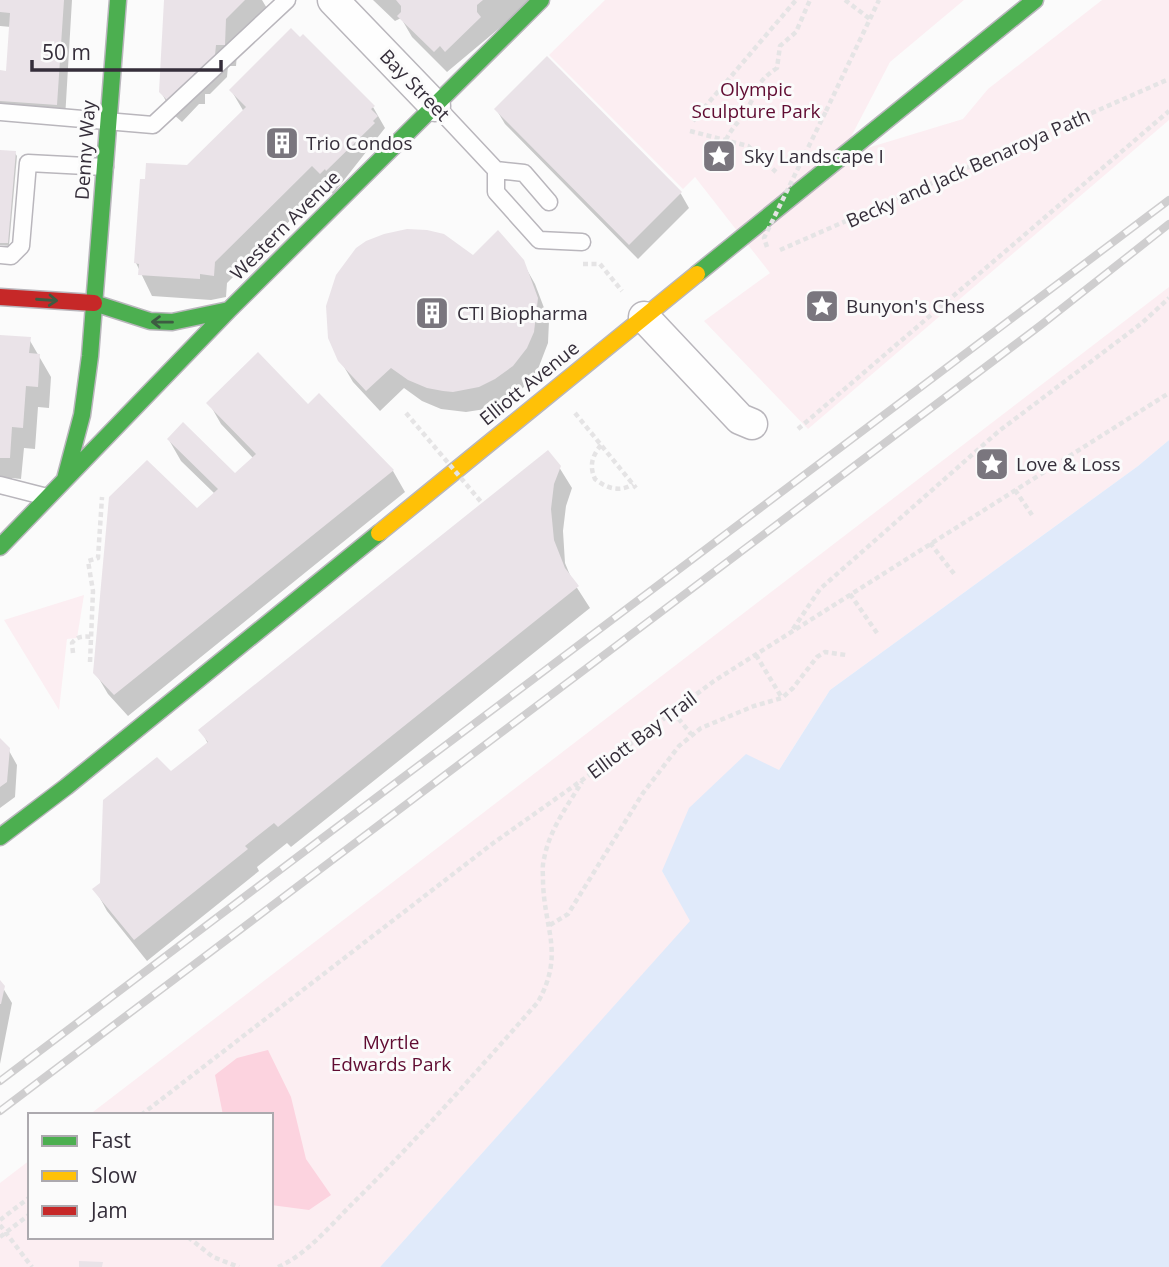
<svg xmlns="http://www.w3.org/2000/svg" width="1169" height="1267" viewBox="0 0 1169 1267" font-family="'Open Sans',sans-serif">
	<rect width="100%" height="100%" fill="#fbfbfb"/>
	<path fill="#fceef2" d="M 605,0 L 964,0 L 890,62 L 841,156 L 963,119 L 988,89 L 1102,0 L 1169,0 L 1169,120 L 808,429 L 704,321 L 770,273 L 695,177 L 683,189 L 549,55 Z
		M 1169,287 L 1169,440 L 1138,466 L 830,690 L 779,770 L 662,871 L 691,921 L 380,1267 L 0,1267 L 0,1183 L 30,1160 L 30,1237 L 271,1237 L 271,1115 L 89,1115 Z
		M 84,595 L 77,638 L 67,639 L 59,710 L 4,620 Z"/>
	<path fill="#fcd3df" d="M 268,1050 L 291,1097 L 306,1159 L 331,1195 L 309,1210 L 271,1205 L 271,1115 L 223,1115 L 215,1075 L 237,1058 Z"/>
	<path fill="#e0eafa" d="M 1169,440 L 1169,1267 L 380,1267 L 690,921 L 662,871 L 689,808 L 746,754 L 779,770 L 830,690 L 1138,466 Z"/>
	<path fill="#0003" d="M 0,0 L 72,0 L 65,119 L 0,107 L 0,72 L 7,72 L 11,27 L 0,26 Z
		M 166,0 L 262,0 L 268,10 L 238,41 L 236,66 L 228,66 L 227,77 L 210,94 L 205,94 L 205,104 L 199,104 L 182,122 L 173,114 L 161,92 Z
		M 373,0 L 533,0 L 447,72 L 412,37 L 401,18 L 395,21 Z
		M 547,59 L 681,194 L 689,208 L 638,259 L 505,124 L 496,109 Z
		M 231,90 L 373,107 L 385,128 L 333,194 L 325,186 L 227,283 L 226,297 L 211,300 L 152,296 L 136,263 L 188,167 L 244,112 Z
		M 0,152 L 15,153 L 17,156 L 9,246 L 0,245 Z
		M 473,257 L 522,261 L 535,284 L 549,321 L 548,343 L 538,369 L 524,387 L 507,400 L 492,408 L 466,412 L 441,409 L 422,401 L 404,388 L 380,411 L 353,382 L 340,360 Z
		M 0,337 L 29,339 L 51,377 L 49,408 L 38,407 L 35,449 L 24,448 L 21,479 L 12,478 L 11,496 L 0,495 Z
		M 319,395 L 393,471 L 405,492 L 128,716 L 108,694 L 95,672 L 197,510 L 215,494 L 181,461 L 169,440 L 235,475 L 253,458 L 221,424 L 209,403 L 308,406 Z
		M 559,467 L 572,488 L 566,506 L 563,531 L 565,563 L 572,580 L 590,608 L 291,847 L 287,843 L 257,867 L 259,871 L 147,961 L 107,911 L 95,889 L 101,884 L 171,774 L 208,744 L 201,730 Z
		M 0,741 L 8,749 L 17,765 L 15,797 L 0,808 Z
		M 0,983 L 12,1003 L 0,1064 Z"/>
	<path fill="#eae3e8" d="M 0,0 L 64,0 L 57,105 L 0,101 L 0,70 L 6,71 L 10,13 L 0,12 Z
		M 164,0 L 245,0 L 226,19 L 225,45 L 216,45 L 215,55 L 198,73 L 194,73 L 193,84 L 169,102 L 159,92 Z
		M 396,0 L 483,0 L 477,5 L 477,12 L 481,17 L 445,52 L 440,46 L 434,52 L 397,16 L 401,12 L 401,6 Z
		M 291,28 L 300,37 L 303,34 L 375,106 L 371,109 L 378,116 L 373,121 L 375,123 L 326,171 L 325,169 L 320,174 L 312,166 L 215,262 L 214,276 L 200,274 L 200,279 L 138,275 L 139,264 L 134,263 L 140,179 L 145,179 L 146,163 L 187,165 L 246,107 L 229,90 Z
		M 547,56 L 682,192 L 629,245 L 494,109 Z
		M 0,150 L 16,151 L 8,243 L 0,243 Z
		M 407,229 L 427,230 L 444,234 L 473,255 L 498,230 L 524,260 L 538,298 L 534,332 L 527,348 L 513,366 L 495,379 L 479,387 L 453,392 L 443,391 L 427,388 L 408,380 L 391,368 L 366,391 L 338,361 L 328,338 L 326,306 L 336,275 L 356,248 L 366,241 L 384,234 Z
		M 0,335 L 31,337 L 29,353 L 40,354 L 38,387 L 26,386 L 23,428 L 12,427 L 10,458 L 0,458 Z
		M 258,352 L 308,404 L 319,393 L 394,470 L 114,695 L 93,673 L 109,497 L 147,460 L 197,508 L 218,489 L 167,439 L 183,422 L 235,473 L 256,454 L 206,403 Z
		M 548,450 L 561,466 L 554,484 L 551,509 L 554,540 L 565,568 L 579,586 L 278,827 L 274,823 L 245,846 L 248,849 L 134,940 L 92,889 L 100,883 L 103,800 L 157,757 L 171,771 L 208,742 L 198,730 Z
		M 0,738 L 10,748 L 7,782 L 0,787 Z
		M 0,980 L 5,986 L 1,1004 L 0,1004 Z
		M 79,1261 L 103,1262 L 102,1267 L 79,1267 Z"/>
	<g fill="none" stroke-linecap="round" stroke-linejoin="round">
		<g stroke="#b9b6bc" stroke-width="19">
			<path id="lane" d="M 436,106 L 496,170
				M 0,112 L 153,125 L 287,0
				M 496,170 L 496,192 L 539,240 L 582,242
				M 496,170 L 524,173 L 549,202
				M 0,255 L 11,256 L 21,246 L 28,163 L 105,167
				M 0,485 L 47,497"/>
		</g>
		<g stroke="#b9b6bc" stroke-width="33">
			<path id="street" d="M 333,0 L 435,106
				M 644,317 L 740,419 L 752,424"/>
		</g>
		<g stroke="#b9b6bc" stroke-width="19">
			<path id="fast" d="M 697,274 L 1035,0
				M 94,303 L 150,321 L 172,322 L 229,310
				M 65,479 L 82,415 L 90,356 L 118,0
				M 0,547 L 229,310 L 541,0
				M 0,837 L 66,787 L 379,533"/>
		</g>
		<g stroke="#b9b6bc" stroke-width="19">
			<path id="slow" d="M 379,533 L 697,274"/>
		</g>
		<g stroke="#b9b6bc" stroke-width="19">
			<path id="jam" d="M 0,297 L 94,303"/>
		</g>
		<path stroke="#e5e4e5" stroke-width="4.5" stroke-dasharray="5 3.5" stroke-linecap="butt" d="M 845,0 L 870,19
			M 826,111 L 879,0
			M 693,121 L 796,0
			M 690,131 L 748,146 L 776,172
			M 726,140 C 731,129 739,122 745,112 C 760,90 752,85 777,68 L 780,46 L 796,32 L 810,0
			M 780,250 L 1169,79
			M 583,264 L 600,264 L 622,291
			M 575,413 L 636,488
			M 798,429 L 1169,111
			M 601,445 C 592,456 589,466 595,479 C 606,488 620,493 633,484
			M 1015,490 L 1032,515
			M 930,543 L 955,575
			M 850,594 L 877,633
			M 793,629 L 820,589 L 999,431 L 1142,323 L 1169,298
			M 73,653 L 72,643 C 77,636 84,636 92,637
			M 756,655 L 782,698
			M 90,662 L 93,591 L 88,561 L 98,558 L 102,497
			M 673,712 L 691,734
			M 550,925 L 568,914 L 643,793 L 679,746 L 701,728 L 754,706 L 782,698 L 793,688 L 817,657 L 825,652 L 846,655
			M 141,1115 L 492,844 L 585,778 L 714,681 L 1169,393
			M 0,1220 L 30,1197
			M 0,1225 L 32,1267
			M 0,1237 L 30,1214
			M 188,1237 L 213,1257 L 239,1267
			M 278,1267 C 306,1255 330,1226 352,1204 C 417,1140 477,1071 538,1002 C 565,953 544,930 543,881 C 543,874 542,866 544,859 C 549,831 567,806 582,782"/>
		<use href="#lane" stroke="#fefefe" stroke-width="16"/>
		<use href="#street" stroke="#fefefe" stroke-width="30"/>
		<use href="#fast" stroke="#4caf50" stroke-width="16"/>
		<use href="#slow" stroke="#ffc107" stroke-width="16"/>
		<use href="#jam" stroke="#c62828" stroke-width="16"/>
		<g stroke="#cfcecf" stroke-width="8">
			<path id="rail" d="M 0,1081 L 1169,200
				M 0,1111 L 1041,325 L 1169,224"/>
		</g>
		<use href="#rail" stroke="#fbfbfb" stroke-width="5" stroke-dasharray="16" stroke-linecap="butt"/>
		<path stroke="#e5e4e5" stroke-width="4.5" stroke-dasharray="5 3.5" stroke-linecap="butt" d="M 767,247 L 764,238 L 826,111
			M 406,413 L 482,503"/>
	</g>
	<defs><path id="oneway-shaft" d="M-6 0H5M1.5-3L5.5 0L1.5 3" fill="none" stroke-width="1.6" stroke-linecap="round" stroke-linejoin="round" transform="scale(1.75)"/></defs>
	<g stroke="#3d5b42">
		<use href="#oneway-shaft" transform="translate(47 300) rotate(4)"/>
		<use href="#oneway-shaft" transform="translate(162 322) rotate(-179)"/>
	</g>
	<defs>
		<g id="building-square" transform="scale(1.75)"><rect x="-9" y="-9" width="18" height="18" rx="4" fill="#7a767e" stroke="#fbfbfb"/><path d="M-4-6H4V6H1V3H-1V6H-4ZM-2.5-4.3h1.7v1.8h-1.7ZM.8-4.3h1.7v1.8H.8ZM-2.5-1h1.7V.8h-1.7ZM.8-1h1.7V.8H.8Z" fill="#fff"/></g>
		<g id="sight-square" transform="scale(1.75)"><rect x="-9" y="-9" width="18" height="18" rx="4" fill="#7a767e" stroke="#fbfbfb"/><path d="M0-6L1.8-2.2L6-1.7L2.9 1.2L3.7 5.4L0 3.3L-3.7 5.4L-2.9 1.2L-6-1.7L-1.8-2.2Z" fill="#fff"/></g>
	</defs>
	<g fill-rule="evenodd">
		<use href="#building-square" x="282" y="143"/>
		<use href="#sight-square" x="719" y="156"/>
		<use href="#sight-square" x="822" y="306"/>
		<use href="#building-square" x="432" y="313"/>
		<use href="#sight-square" x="992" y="464"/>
	</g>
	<g text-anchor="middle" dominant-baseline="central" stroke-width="6" stroke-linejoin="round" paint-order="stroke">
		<g font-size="19" fill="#352e3a" stroke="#fbfbfb">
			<text transform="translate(415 85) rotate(46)">Bay Street</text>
			<text transform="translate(85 150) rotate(-86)">Denny Way</text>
			<text transform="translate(968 168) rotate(-24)">Becky and Jack Benaroya Path</text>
			<text transform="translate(285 225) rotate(-45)">Western Avenue</text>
			<text transform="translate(529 383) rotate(-39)">Elliott Avenue</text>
			<text transform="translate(642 735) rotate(-37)">Elliott Bay Trail</text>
		</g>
		<g font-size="19" fill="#600c32" stroke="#fbfbfb">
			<text x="756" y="89">Olympic<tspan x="756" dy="22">Sculpture Park</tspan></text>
			<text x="391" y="1042">Myrtle<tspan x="391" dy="22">Edwards Park</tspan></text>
		</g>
		<g font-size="19" fill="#352e3a" stroke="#fbfbfb" text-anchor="start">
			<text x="306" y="143">Trio Condos</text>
			<text x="744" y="156">Sky Landscape I</text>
			<text x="846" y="306">Bunyon's Chess</text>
			<text x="457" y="313">CTI Biopharma</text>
			<text x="1016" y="464">Love &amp; Loss</text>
		</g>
	</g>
	<rect x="28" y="1113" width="245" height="126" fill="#fbfbfb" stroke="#aca9ae" stroke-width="2"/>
	<rect x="42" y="1136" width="35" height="10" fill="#4caf50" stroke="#aca9ae" stroke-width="2"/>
	<text x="91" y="1148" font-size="21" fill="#352e3a">Fast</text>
	<rect x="42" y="1171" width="35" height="10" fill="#ffc107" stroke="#aca9ae" stroke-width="2"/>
	<text x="91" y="1183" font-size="21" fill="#352e3a">Slow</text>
	<rect x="42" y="1206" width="35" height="10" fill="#c62828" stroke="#aca9ae" stroke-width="2"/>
	<text x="91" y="1218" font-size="21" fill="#352e3a">Jam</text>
	<path d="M32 60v10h189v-10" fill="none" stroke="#352e3a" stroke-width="3.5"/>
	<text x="42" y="60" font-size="21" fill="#352e3a" stroke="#fbfbfb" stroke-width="5" paint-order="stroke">50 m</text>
</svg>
